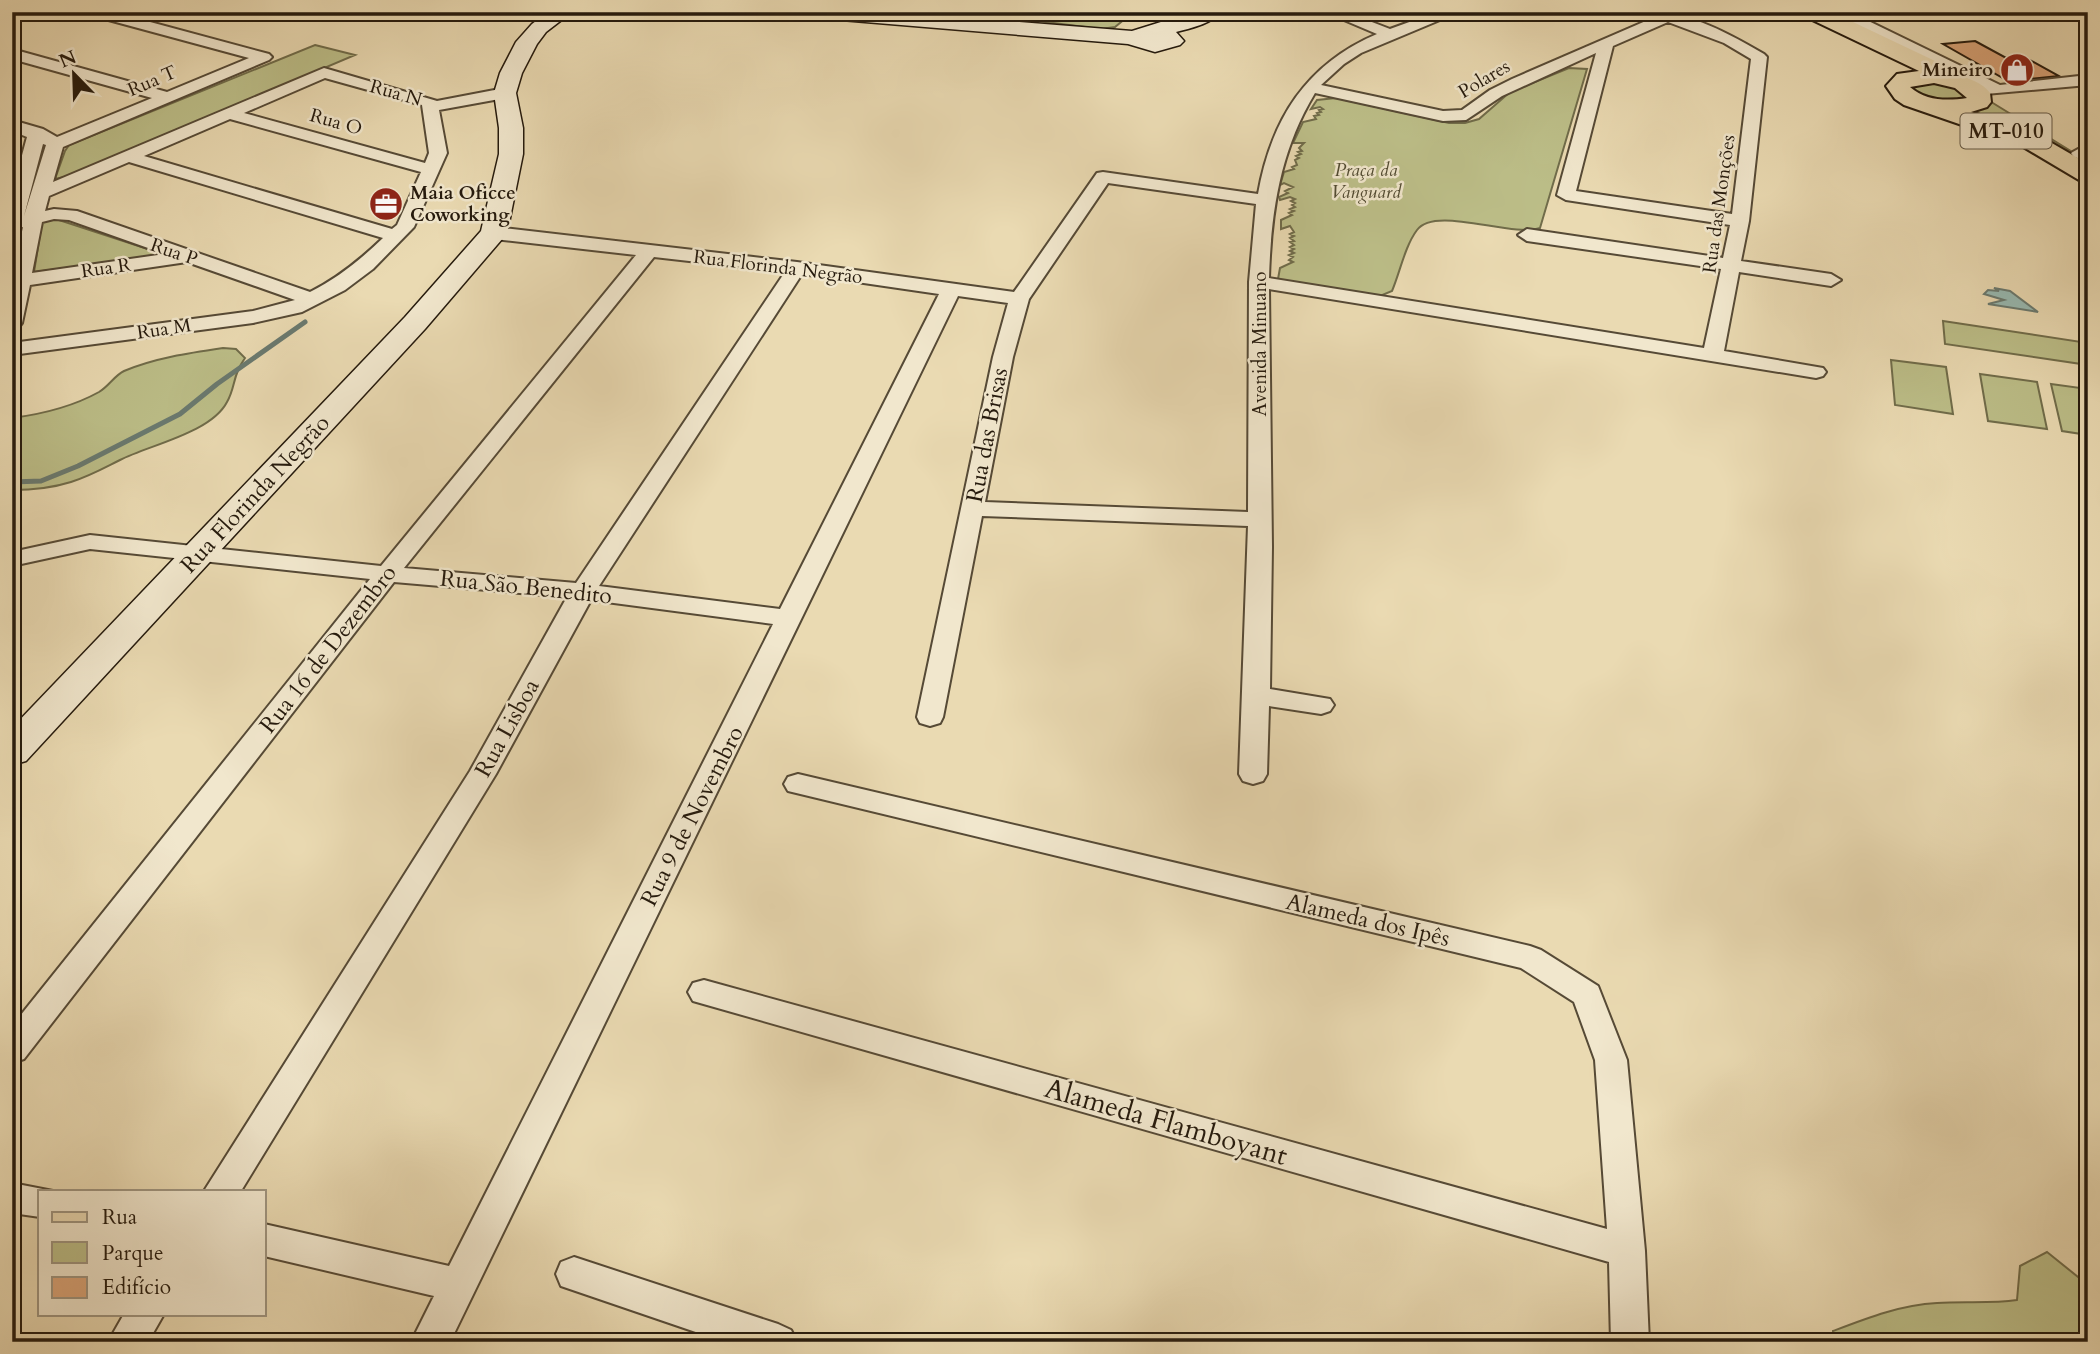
<svg xmlns="http://www.w3.org/2000/svg" width="2100" height="1354" viewBox="0 0 2100 1354" font-family="Cardo,serif">
	<rect width="100%" height="100%" fill="#eadab2"/>
	<filter id="stains"><feTurbulence type="fractalNoise" baseFrequency=".00286" numOctaves="4"/><feColorMatrix values="0 0 0 0 .2 0 0 0 0 .09 0 0 0 0 .02 0 0 0 .5 -.17"/></filter>
	<radialGradient id="worn" r=".72"><stop offset=".6" stop-color="#630" stop-opacity="0"/><stop offset="1" stop-color="#630" stop-opacity=".3"/></radialGradient>
	<path fill="#bcbe88" stroke="#706c4a" stroke-width="2" d="M 967,12 L 1127,12 L 1126,18 L 1115,27 L 1101,29 Z
		M 315,45 L 355,55 L 69,176 L 55,179 L 65,151 L 69,145 Z
		M 1569,68 L 1587,69 L 1540,228 C 1512,238 1435,205 1417,230 C 1405,246 1400,272 1392,291 L 1380,296 L 1281,281 L 1278,279 L 1280,268 L 1293,262 L 1289,260 L 1293,257 L 1289,255 L 1294,253 L 1290,251 L 1294,249 L 1290,247 L 1294,245 L 1290,242 L 1294,241 L 1290,238 L 1294,236 L 1290,234 L 1294,232 L 1290,226 L 1281,229 L 1281,220 L 1292,215 L 1289,213 L 1294,211 L 1290,209 L 1295,207 L 1292,205 L 1295,203 L 1291,201 L 1295,199 L 1290,197 L 1280,200 L 1279,197 L 1288,193 L 1285,191 L 1293,187 L 1284,183 L 1280,185 L 1284,172 L 1294,169 L 1292,167 L 1297,165 L 1295,160 L 1299,158 L 1296,156 L 1301,154 L 1298,152 L 1302,151 L 1299,148 L 1304,143 L 1293,143 L 1303,122 L 1316,119 L 1314,116 L 1319,115 L 1317,113 L 1321,112 L 1319,110 L 1323,109 L 1320,107 L 1311,109 L 1317,100 L 1336,98 L 1449,123 L 1465,123 L 1479,119 L 1510,92 Z
		M 1934,79 L 1975,95 L 1963,104 L 1912,95 L 1908,83 Z
		M 1988,100 L 2069,150 L 2054,151 L 1958,109 Z
		M 56,219 L 160,253 L 152,257 L 34,272 L 42,222 Z
		M 1943,321 L 2088,343 L 2088,365 L 1945,344 Z
		M 223,348 L 236,349 L 245,358 C 232,376 236,386 227,402 C 211,433 149,445 120,460 C 102,469 90,476 71,482 C 52,488 32,490 12,490 L 12,418 C 43,414 72,407 99,392 C 109,386 114,376 124,371 C 155,358 189,353 223,348 Z
		M 1891,360 L 1946,367 L 1953,414 L 1895,405 Z
		M 1980,374 L 2037,382 L 2047,429 L 1988,421 Z
		M 2051,384 L 2088,389 L 2088,435 L 2062,431 Z
		M 2047,1252 L 2088,1285 L 2088,1342 L 1834,1342 L 1833,1331 C 1867,1318 1900,1305 1937,1303 C 1964,1301 1990,1304 2017,1300 L 2020,1266 Z"/>
	<path fill="#98bab2" stroke="#6a7a70" stroke-width="2" d="M 1994,288 L 2010,291 L 2038,312 L 1988,304 L 2004,300 L 1984,294 L 1988,290 L 1999,291 Z"/>
	<g fill="none" stroke-linecap="round" stroke-linejoin="round">
		<path stroke="#6a7a70" stroke-width="5" d="M 12,482 L 41,481 L 78,466 L 180,414 L 217,384 L 305,322"/>
	</g>
	<path fill="#dca67a" stroke="#251a0d" stroke-width="2" d="M 1975,41 L 2008,59 L 2028,59 L 2059,76 L 2008,81 L 1943,44 Z"/>
	<g fill="none" stroke-linecap="round" stroke-linejoin="round">
		<g stroke="#564a36" stroke-width="4">
			<path id="street" d="M 12,12 L 25,12 L 12,18 Z
				M 88,12 L 113,12 L 269,54 L 272,57 L 269,60 L 63,147 L 53,182 L 324,68 L 437,101 L 505,88 L 513,93 L 505,98 L 439,110 L 447,153 L 414,227 L 373,269 L 345,290 L 302,312 L 253,323 L 12,355 L 12,343 L 253,311 L 295,300 L 187,262 L 30,285 L 22,323 L 19,327 L 12,329 L 12,276 L 23,227 L 12,231 L 12,192 L 27,137 L 12,131 L 12,120 L 43,129 L 57,137 L 152,98 L 12,59 L 12,49 L 167,92 L 249,58 L 90,15 ZM 325,78 L 422,105 L 429,153 L 425,163 L 244,113 ZM 230,119 L 421,172 L 397,225 L 392,229 L 144,156 ZM 43,144 L 46,145 L 24,216 ZM 129,162 L 383,238 C 360,260 338,278 310,292 L 77,211 L 54,209 L 45,211 L 49,196 ZM 54,219 L 69,220 L 165,254 L 32,273 L 42,222 Z
				M 1325,12 L 1346,12 L 1390,29 L 1437,12 L 1459,12 L 1361,53 L 1344,64 L 1321,85 L 1443,111 L 1462,110 L 1490,90 L 1512,79 L 1655,17 L 1650,12 C 1690,12 1730,34 1764,54 L 1767,57 L 1749,221 L 1741,261 L 1831,274 L 1841,280 L 1831,286 L 1739,272 L 1724,351 L 1823,368 L 1826,372 L 1823,376 L 1816,378 L 1269,289 L 1272,547 L 1270,689 L 1330,699 L 1334,705 L 1330,711 L 1321,714 L 1269,706 L 1267,774 L 1263,781 L 1253,784 L 1243,781 L 1239,774 L 1248,526 L 982,516 L 943,717 L 940,723 L 930,726 L 920,723 L 917,717 L 993,357 L 1008,303 L 958,296 L 450,1342 L 411,1342 L 434,1296 L 264,1256 L 264,1224 L 449,1266 L 773,624 L 591,600 L 496,774 L 241,1191 L 204,1191 L 470,771 L 567,597 L 394,582 L 24,1059 L 12,1063 L 12,1026 L 370,579 L 90,549 L 12,566 L 12,552 L 90,535 L 381,566 L 636,255 L 494,239 L 487,237 L 485,233 L 487,229 L 494,227 L 797,262 L 1014,292 L 1097,173 L 1103,172 L 1258,194 C 1271,120 1306,64 1377,34 ZM 1668,22 L 1724,43 L 1751,59 L 1732,214 L 1576,191 L 1613,46 ZM 1596,53 L 1557,195 L 1566,200 L 1730,225 L 1723,258 L 1527,229 L 1518,235 L 1527,241 L 1721,269 L 1704,348 L 1269,278 C 1271,211 1280,151 1315,93 L 1443,121 L 1466,120 L 1502,96 ZM 1108,183 L 1256,204 L 1249,282 L 1248,512 L 985,502 L 1013,357 L 1029,299 ZM 654,257 L 785,272 L 576,583 L 404,568 ZM 802,274 L 939,294 L 780,609 L 599,586 Z
				M 1844,12 L 1852,13 L 2000,85 L 2088,75 L 2088,85 L 1974,95 L 1972,92 L 1980,87 L 1842,19 L 1840,16 Z
				M 2080,148 L 2088,150 L 2088,161 L 2074,157 L 2071,153 Z
				M 798,774 L 1530,946 L 1541,950 L 1598,986 L 1627,1060 L 1645,1251 L 1649,1342 L 1611,1342 L 1609,1262 L 693,1001 L 688,992 L 693,983 L 704,980 L 1607,1229 L 1595,1060 L 1574,1002 L 1521,968 L 788,791 L 784,784 L 788,777 Z
				M 12,1183 L 53,1191 L 40,1191 L 40,1217 L 12,1213 Z
				M 574,1257 L 778,1324 L 791,1330 L 797,1342 L 725,1342 L 561,1286 L 556,1274 L 561,1262 Z
				M 124,1314 L 164,1314 L 148,1342 L 108,1342 Z"/>
		</g>
		<g stroke="#251a0d" stroke-width="3">
			<path id="secondary" d="M 548,12 L 572,12 L 546,32 L 537,44 L 522,73 L 516,93 L 523,128 L 523,154 L 507,233 L 503,238 L 425,329 L 26,761 L 12,765 L 12,728 L 405,317 L 481,231 L 499,154 L 499,128 L 494,93 L 500,73 L 516,42 L 532,24 Z
				M 807,12 L 896,12 L 1132,31 L 1193,12 L 1221,12 C 1211,24 1191,28 1176,32 L 1184,41 L 1180,45 L 1155,52 L 1128,44 L 817,18 Z"/>
		</g>
		<g stroke="#251a0d" stroke-width="4">
			<path id="primary" d="M 1803,12 L 1832,12 L 1954,70 C 1964,80 1980,79 1990,93 L 1991,102 L 1987,107 L 1971,112 L 2038,135 L 2088,164 L 2088,183 L 2079,180 L 2020,145 L 1904,105 L 1895,99 L 1886,86 L 1897,74 L 1919,71 L 1806,17 ZM 1934,83 L 1955,88 L 1967,98 C 1947,101 1926,101 1910,87 Z"/>
		</g>
		<use href="#street" fill="#f1e7cd" fill-rule="evenodd"/>
		<use href="#secondary" fill="#f1e7cd" fill-rule="evenodd"/>
		<use href="#primary" fill="#eadab2" fill-rule="evenodd"/>
	</g>
	<defs>
		<g id="shop-disc" transform="scale(1.75)"><circle r="9.5" fill="#8f2418" stroke="#f1e7cd"/><path d="M-5-2.5h2.3a2.7 3.5 0 0 1 5.4 0H5L5.5 6h-11ZM-1.5-2.5h3a1.5 2.3 0 0 0-3 0Z" fill="#fff"/></g>
		<g id="office-disc" transform="scale(1.75)"><circle r="9.5" fill="#8f2418" stroke="#f1e7cd"/><path d="M-6-3h4V-5.5h4V-3h4V5H-6ZM-1-4.5V-3h2v-1.5ZM-6 0V1H6V0Z" fill="#fff"/></g>
	</defs>
	<g fill-rule="evenodd">
		<use href="#shop-disc" x="2017" y="70"/>
		<use href="#office-disc" x="386" y="204"/>
	</g>
	<g text-anchor="middle" dominant-baseline="central" stroke-width="5" stroke-linejoin="round" paint-order="stroke">
		<g font-size="19" font-weight="bold" fill="#251a0d" stroke="#f1e7cd" text-anchor="end">
			<text x="1993" y="70">Mineiro</text>
			<text x="410" y="193" text-anchor="start">Maia Oficce<tspan x="410" dy="22">Coworking</tspan></text>
		</g>
		<g font-size="19" fill="#251a0d" stroke="#f1e7cd">
			<text transform="translate(1484 79) rotate(-31)">Polares</text>
			<text transform="translate(152 81) rotate(-23)">Rua T</text>
			<text transform="translate(396 93) rotate(16)">Rua N</text>
			<text transform="translate(336 122) rotate(16)">Rua O</text>
			<text transform="translate(1719 204) rotate(-82)">Rua das Monções</text>
			<text transform="translate(174 252) rotate(19)">Rua P</text>
			<text transform="translate(778 267) rotate(7)">Rua Florinda Negrão</text>
			<text transform="translate(106 268) rotate(-8)">Rua R</text>
			<text transform="translate(164 329) rotate(-8)">Rua M</text>
			<text transform="translate(1260 344) rotate(-90)">Avenida Minuano</text>
		</g>
		<g font-size="19" font-style="italic" fill="#524b32" stroke="#f1e7cd">
			<text x="1366" y="170">Praça da<tspan x="1366" dy="22">Vanguard</tspan></text>
		</g>
		<rect fill="#f1e7cd" stroke="#625847" stroke-width="2" x="1960.5" y="113.5" width="91" height="35" rx="5"/>
		<g font-size="21" font-weight="bold" fill="#251a0d">
			<text x="2006" y="131">MT-010</text>
		</g>
		<g font-size="23" fill="#251a0d" stroke="#f1e7cd">
			<text transform="translate(987 435) rotate(-79)">Rua das Brisas</text>
			<text transform="translate(255 494) rotate(-47)">Rua Florinda Negrão</text>
			<text transform="translate(526 587) rotate(6)">Rua São Benedito</text>
			<text transform="translate(328 649) rotate(-52)">Rua 16 de Dezembro</text>
			<text transform="translate(507 728) rotate(-61)">Rua Lisboa</text>
			<text transform="translate(692 816) rotate(-63)">Rua 9 de Novembro</text>
			<text transform="translate(1368 920) rotate(13)">Alameda dos Ipês</text>
		</g>
		<g font-size="28" fill="#251a0d" stroke="#f1e7cd">
			<text transform="translate(1166 1122) rotate(16)">Alameda Flamboyant</text>
		</g>
	</g>
	<rect width="2100" height="1354" fill="none" stroke="#eadab2" stroke-width="42"/>
	<rect x="14" y="14" width="2072" height="1326" fill="none" stroke="#251a0d" stroke-width="3.5"/>
	<rect x="21" y="21" width="2058" height="1312" fill="none" stroke="#251a0d" stroke-width="2"/>
	<rect x="38" y="1190" width="228" height="126" fill="#f1e7cd" stroke="#9f9580" stroke-width="2"/>
	<rect x="52" y="1212" width="35" height="10" fill="#eadab2" stroke="#9f9580" stroke-width="2"/>
	<text x="102" y="1224" font-size="21" fill="#251a0d">Rua</text>
	<rect x="52" y="1242" width="35" height="21" fill="#bcbe88" stroke="#9f9580" stroke-width="2"/>
	<text x="102" y="1260" font-size="21" fill="#251a0d">Parque</text>
	<rect x="52" y="1277" width="35" height="21" fill="#dca67a" stroke="#9f9580" stroke-width="2"/>
	<text x="102" y="1294" font-size="21" fill="#251a0d">Edifício</text>
	<g transform="translate(74 74) rotate(337)" stroke="#f1e7cd" stroke-width="5" paint-order="stroke">
	<path d="M0-5L12 26L0 18L-12 26Z" fill="#251a0d"/>
	<text y="-10" font-size="19" font-weight="bold" text-anchor="middle" fill="#251a0d">N</text>
	</g>
	<rect width="100%" height="100%" filter="url(#stains)"/>
	<rect width="100%" height="100%" fill="url(#worn)"/>
</svg>
